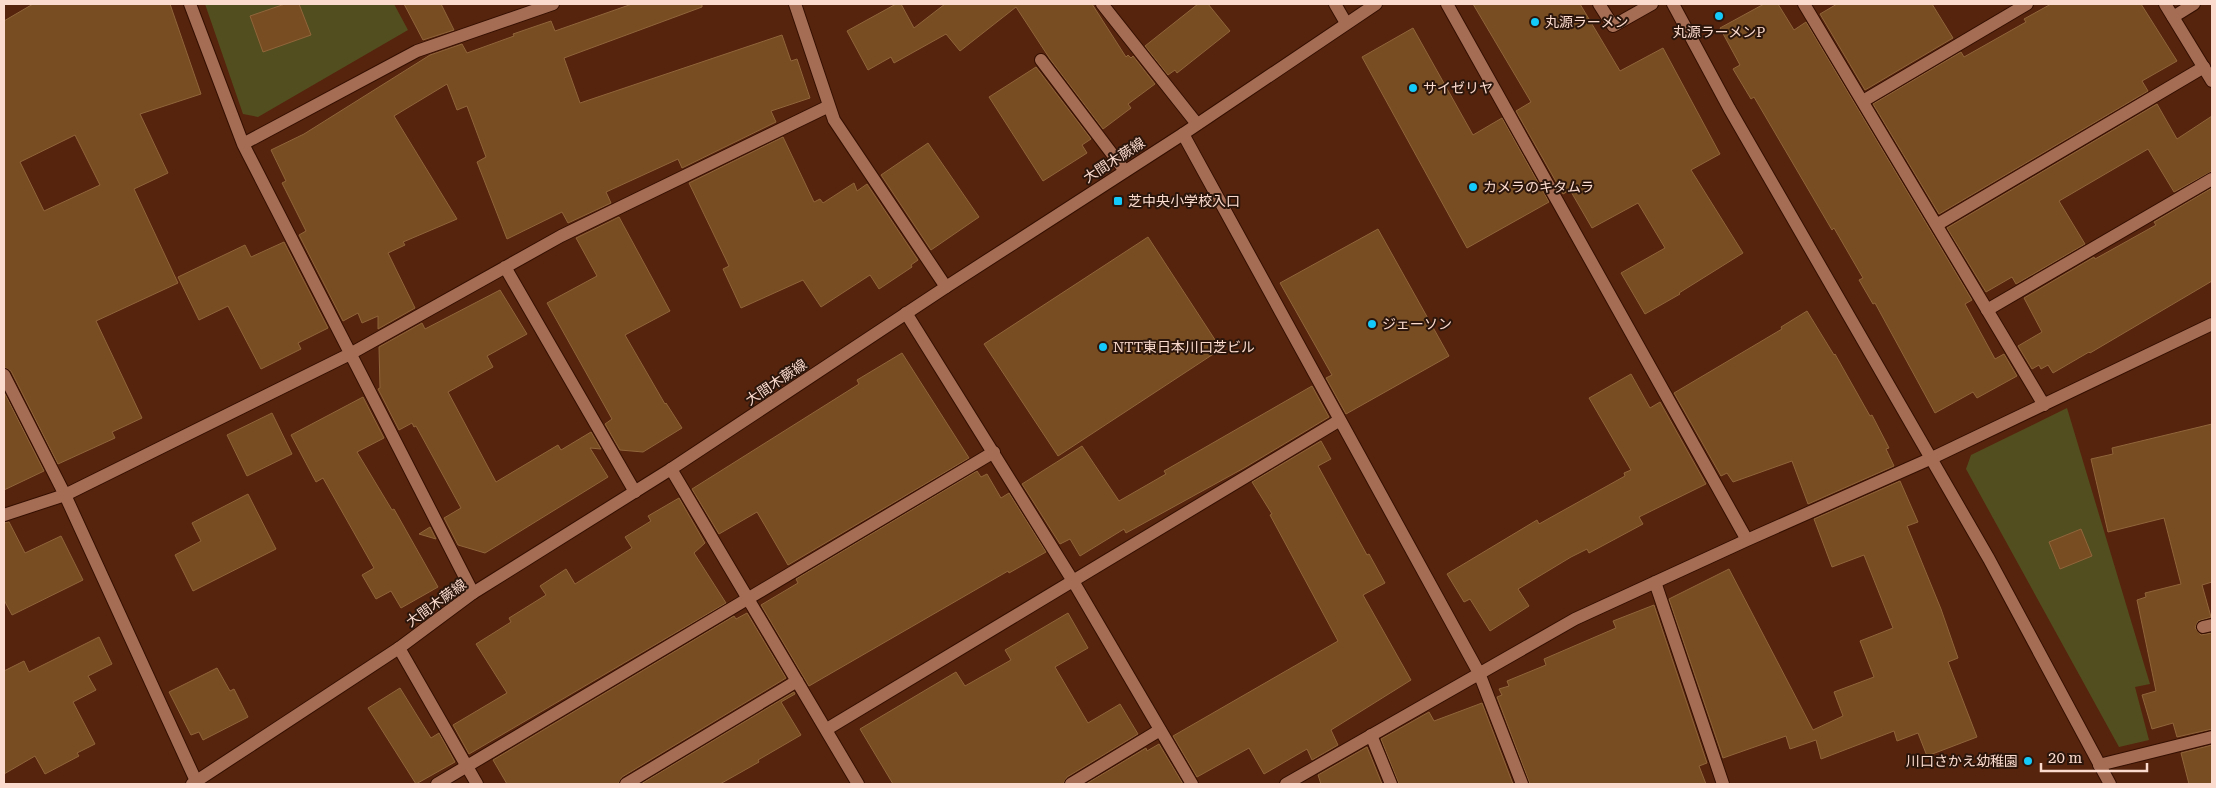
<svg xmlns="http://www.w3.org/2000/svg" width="2216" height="788" viewBox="0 0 2216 788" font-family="'Roboto Serif','Noto Sans JP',serif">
	<rect width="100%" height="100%" fill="#56240d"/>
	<path fill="#534e1f" d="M 205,4 L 394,4 L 408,30 L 258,117 L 243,114 Z
		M 2067,408 L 2150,684 L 2135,687 L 2149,740 L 2119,747 L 1966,469 L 1971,455 Z"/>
	<path fill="#774d21" stroke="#91653b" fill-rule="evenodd" d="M 33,4 L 170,4 L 201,94 L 140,114 L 168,173 L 134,189 L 178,283 L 96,321 L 142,418 L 112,432 L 115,438 L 58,464 L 11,371 L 4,367 L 4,21 ZM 75,135 L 100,185 L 44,211 L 20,162 Z
		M 285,4 L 299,4 L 311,35 L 263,52 L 250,16 Z
		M 404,4 L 441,4 L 454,30 L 423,40 Z
		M 632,4 L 702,4 L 702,7 L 564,58 L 580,103 L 782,35 L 791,61 L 797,59 L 810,98 L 771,111 L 776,122 L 682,168 L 678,159 L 606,192 L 611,203 L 568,223 L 562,212 L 507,239 L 477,162 L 486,157 L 467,106 L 457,110 L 447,84 L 394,116 L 457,219 L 403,242 L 405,245 L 388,253 L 415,308 L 378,329 L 378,316 L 362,323 L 358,313 L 343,321 L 299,235 L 306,231 L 282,183 L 286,181 L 271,150 L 304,134 L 430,55 L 462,44 L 467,53 L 514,36 L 513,34 L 551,21 L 555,31 Z
		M 896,4 L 901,4 L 914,28 L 945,4 L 1092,4 L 1126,57 L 1128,55 L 1131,58 L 1133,56 L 1155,84 L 1128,104 L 1131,108 L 1103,129 L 1050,59 L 1016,7 L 960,51 L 946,34 L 894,63 L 891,57 L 868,70 L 847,31 Z
		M 1198,4 L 1208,4 L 1230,31 L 1177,73 L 1175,70 L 1168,75 L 1145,46 Z
		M 1473,4 L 1580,4 L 1620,71 L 1663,48 L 1720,154 L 1691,170 L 1743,253 L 1679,293 L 1680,294 L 1645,314 L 1621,273 L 1665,248 L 1638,203 L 1592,228 L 1570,190 L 1563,194 L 1516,111 L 1531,102 Z
		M 1764,4 L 1778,4 L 1794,30 L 1806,22 L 1972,300 L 1965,304 L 1995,359 L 2004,354 L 2017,376 L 1977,398 L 1973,392 L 1935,413 L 1875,303 L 1873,304 L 1859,280 L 1863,278 L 1834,228 L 1832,230 L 1754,97 L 1751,99 L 1733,69 L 1740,65 L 1720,28 Z
		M 1837,4 L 1932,4 L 1953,38 L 1865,90 L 1820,14 Z
		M 2051,4 L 2141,4 L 2177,61 L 2142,81 L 2148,91 L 1939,214 L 1873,104 L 1961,52 L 1964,57 L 2026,22 L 2024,19 Z
		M 1413,28 L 1473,135 L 1502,118 L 1549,202 L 1467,248 L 1362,57 Z
		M 1036,67 L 1091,139 L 1082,145 L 1087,153 L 1043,181 L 989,97 Z
		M 2157,104 L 2177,139 L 2212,116 L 2212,171 L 2174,192 L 2148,149 L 2059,201 L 2085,244 L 2016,284 L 2012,277 L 1986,292 L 1947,228 Z
		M 783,137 L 814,202 L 820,199 L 823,203 L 854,183 L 857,191 L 867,184 L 918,260 L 911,265 L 912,267 L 879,289 L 870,275 L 821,307 L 803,280 L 741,308 L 723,269 L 729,266 L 689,183 Z
		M 928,143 L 979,217 L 931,250 L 881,175 Z
		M 2212,188 L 2212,281 L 2090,353 L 2089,352 L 2053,373 L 2048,365 L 2041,369 L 2039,365 L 2032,369 L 2018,346 L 2042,332 L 2024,298 L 2094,257 L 2095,259 L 2156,225 L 2154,222 Z
		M 619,217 L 670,311 L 625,335 L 665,404 L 666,403 L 682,428 L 643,452 L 620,450 L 605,424 L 612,419 L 547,303 L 597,276 L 576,238 Z
		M 1378,229 L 1449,356 L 1346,414 L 1326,378 L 1332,375 L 1280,283 Z
		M 1148,237 L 1221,349 L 1058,456 L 984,344 Z
		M 284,242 L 328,328 L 298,343 L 301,349 L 261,369 L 228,306 L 199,320 L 178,277 L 245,245 L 251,257 Z
		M 500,290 L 527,334 L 487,356 L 493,367 L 448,392 L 496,482 L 558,445 L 561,450 L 591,432 L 601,449 L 590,448 L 608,477 L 485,553 L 458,545 L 444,518 L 461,508 L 416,426 L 414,427 L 412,423 L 399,430 L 378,389 L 380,388 L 379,347 L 422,323 L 425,329 Z
		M 1807,311 L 1834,355 L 1835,354 L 1870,416 L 1872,415 L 1889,448 L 1886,449 L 1894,466 L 1808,504 L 1792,461 L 1733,482 L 1727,473 L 1721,476 L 1674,393 L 1782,329 L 1781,327 Z
		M 902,353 L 969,458 L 788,565 L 757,512 L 719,534 L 692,489 L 859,384 L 857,380 Z
		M 1631,374 L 1650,408 L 1660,402 L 1706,484 L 1639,517 L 1643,524 L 1589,553 L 1587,549 L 1571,557 L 1518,589 L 1529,606 L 1490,631 L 1470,599 L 1464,602 L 1447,574 L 1537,520 L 1539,524 L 1625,476 L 1624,473 L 1631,470 L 1589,398 Z
		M 1312,386 L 1329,417 L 1244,468 L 1126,533 L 1124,529 L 1080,556 L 1070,539 L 1060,544 L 1022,484 L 1082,446 L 1119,501 L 1166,474 L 1164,471 Z
		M 4,392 L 44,471 L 4,490 Z
		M 363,397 L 384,438 L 357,452 L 392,510 L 394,509 L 438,587 L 401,608 L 391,591 L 376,599 L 362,575 L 374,568 L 323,478 L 316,482 L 291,435 Z
		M 272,413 L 292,454 L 247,476 L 227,435 Z
		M 2212,424 L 2212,582 L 2202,585 L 2211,617 L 2198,621 L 2195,628 L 2201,635 L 2212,633 L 2212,729 L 2177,737 L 2173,723 L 2152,729 L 2142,695 L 2156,691 L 2137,600 L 2146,597 L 2145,593 L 2181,584 L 2164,518 L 2108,532 L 2091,459 L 2113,454 L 2112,448 Z
		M 1321,441 L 1331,459 L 1318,466 L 1367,555 L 1369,554 L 1385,583 L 1363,595 L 1411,680 L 1331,730 L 1338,745 L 1312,760 L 1307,749 L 1264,774 L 1249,748 L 1197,777 L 1173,736 L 1338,641 L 1270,515 L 1272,514 L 1252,482 Z
		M 977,471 L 981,477 L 987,474 L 1001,498 L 1009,493 L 1046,552 L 1009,573 L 1008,571 L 809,686 L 761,605 L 798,583 L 796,579 Z
		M 1900,481 L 1918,522 L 1907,526 L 1941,609 L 1958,658 L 1948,662 L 1977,737 L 1927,756 L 1918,733 L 1897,741 L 1894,731 L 1821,759 L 1816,740 L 1790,749 L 1786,736 L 1723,758 L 1669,599 L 1729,569 L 1813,730 L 1843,716 L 1834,692 L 1874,677 L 1860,641 L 1893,628 L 1864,555 L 1832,567 L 1814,519 Z
		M 248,494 L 276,549 L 193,591 L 175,555 L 201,541 L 192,523 Z
		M 679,498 L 705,543 L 694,553 L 726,603 L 469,754 L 453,725 L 507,693 L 476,644 L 511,622 L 509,618 L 546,595 L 540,586 L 566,569 L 575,584 L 632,548 L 625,537 L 651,521 L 648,516 Z
		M 9,522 L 25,553 L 61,536 L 83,580 L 12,615 L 4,600 L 4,523 Z
		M 430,527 L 436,539 L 419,534 Z
		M 2081,529 L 2092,556 L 2060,569 L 2049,542 Z
		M 1654,605 L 1707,763 L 1699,766 L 1706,784 L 1530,784 L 1497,697 L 1502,695 L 1499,689 L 1509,686 L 1507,681 L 1546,665 L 1544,659 L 1616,628 L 1613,621 Z
		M 747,613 L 786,678 L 622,777 L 618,784 L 507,784 L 493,760 L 734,616 L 736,619 Z
		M 1068,613 L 1088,648 L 1055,667 L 1088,723 L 1120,704 L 1138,734 L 1067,777 L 1063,784 L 893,784 L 860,729 L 956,672 L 965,686 L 1011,660 L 1005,650 Z
		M 99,637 L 112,664 L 88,676 L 96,690 L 73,702 L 95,744 L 77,753 L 79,756 L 45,774 L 35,756 L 4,774 L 4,671 L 24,661 L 29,672 Z
		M 217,668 L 230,691 L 234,689 L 248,717 L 203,740 L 199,732 L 191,735 L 169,692 Z
		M 400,688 L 431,738 L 439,733 L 455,762 L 416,784 L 368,708 Z
		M 794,692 L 795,694 L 781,702 L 801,735 L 758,760 L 759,762 L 720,784 L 641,784 Z
		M 1482,703 L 1513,784 L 1399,784 L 1381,739 L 1429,712 L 1434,721 Z
		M 1159,744 L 1183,784 L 1086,784 L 1146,748 L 1147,751 Z
		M 2212,745 L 2212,784 L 2189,784 L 2181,753 Z
		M 1367,747 L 1382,784 L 1321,784 L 1318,775 Z"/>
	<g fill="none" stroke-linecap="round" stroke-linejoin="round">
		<g stroke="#340f01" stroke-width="14">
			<path id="service" d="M 1102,4 L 1197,124
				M 1599,4 L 1613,26 L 1652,4
				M 2173,17 L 2194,4
				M 1041,60 L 1125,171
				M 1863,101 L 2027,4
				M 1938,224 L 2204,67
				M 1987,310 L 2212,179
				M 2203,627 L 2212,625
				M 1371,735 L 1391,784
				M 2099,765 L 2212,737
				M 437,784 L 994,452
				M 626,784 L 797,681
				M 1071,784 L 1160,730"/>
		</g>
		<g stroke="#340f01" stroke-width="14">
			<path id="minor" d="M 190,4 L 243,144 L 473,593
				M 795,4 L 834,120 L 946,287
				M 1335,4 L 1346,23
				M 1447,4 L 1747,540
				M 1804,4 L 2044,405
				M 2165,4 L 2212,81
				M 1183,134 L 1479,673 L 1522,784
				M 243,144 L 417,51 L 553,4
				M 505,267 L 635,492
				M 906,313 L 1073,581 L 1192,784
				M 4,375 L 65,495 L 196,781
				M 671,469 L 858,784
				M 4,515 L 65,495 L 350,354 L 561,236 L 829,106
				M 1655,582 L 1723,784
				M 399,648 L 477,784
				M 827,729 L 1340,420
				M 1286,784 L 1575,619 L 1747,540 L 1932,458 L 2212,324"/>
		</g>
		<g stroke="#340f01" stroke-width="14">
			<path id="tertiary" d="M 1673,4 L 1729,108 L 1989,559 L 2110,784"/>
		</g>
		<g stroke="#340f01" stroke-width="14">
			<path id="secondary" d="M 192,784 L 399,648 L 473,593 L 671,469 L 946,287 L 1183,134 L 1376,4"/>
		</g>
		<use href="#service" stroke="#a66d55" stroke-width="12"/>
		<use href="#minor" stroke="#a66d55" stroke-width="12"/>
		<use href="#tertiary" stroke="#a66d55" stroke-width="12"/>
		<use href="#secondary" stroke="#a66d55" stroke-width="12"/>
	</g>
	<g fill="#13cafb" stroke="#2c160c" stroke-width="2">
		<circle cx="1719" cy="16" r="5"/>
		<circle cx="1535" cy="22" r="5"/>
		<circle cx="1413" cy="88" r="5"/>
		<circle cx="1473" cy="187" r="5"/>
		<rect x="1113" y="196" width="10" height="10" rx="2.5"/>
		<circle cx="1372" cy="324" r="5"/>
		<circle cx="1103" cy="347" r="5"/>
		<circle cx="2028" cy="761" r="5"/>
	</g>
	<g text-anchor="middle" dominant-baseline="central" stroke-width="4" stroke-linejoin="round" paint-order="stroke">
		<g font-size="14" fill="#fbdbce" stroke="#2c160c" text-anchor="start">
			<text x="1545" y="22">丸源ラーメン</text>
			<text x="1719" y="32" text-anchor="middle">丸源ラーメンP</text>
			<text x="1423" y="88">サイゼリヤ</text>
			<text x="1483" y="187">カメラのキタムラ</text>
			<text x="1128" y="201">芝中央小学校入口</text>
			<text x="1382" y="324">ジェーソン</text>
			<text x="1113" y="347">NTT東日本川口芝ビル</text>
			<text x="2018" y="761" text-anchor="end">川口さかえ幼稚園</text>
		</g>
		<g font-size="14" fill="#fbdbce" stroke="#2c160c">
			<text transform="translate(1114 160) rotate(-33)">大間木蕨線</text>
			<text transform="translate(776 382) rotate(-34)">大間木蕨線</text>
			<text transform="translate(436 603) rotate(-36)">大間木蕨線</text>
		</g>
	</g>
	<rect width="2216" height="788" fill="none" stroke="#fbdbce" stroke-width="10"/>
	<path d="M2041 763v8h106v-8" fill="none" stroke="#fbdbce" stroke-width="2.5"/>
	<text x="2048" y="763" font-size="15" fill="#fbdbce" stroke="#2c160c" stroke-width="4" paint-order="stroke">20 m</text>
</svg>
